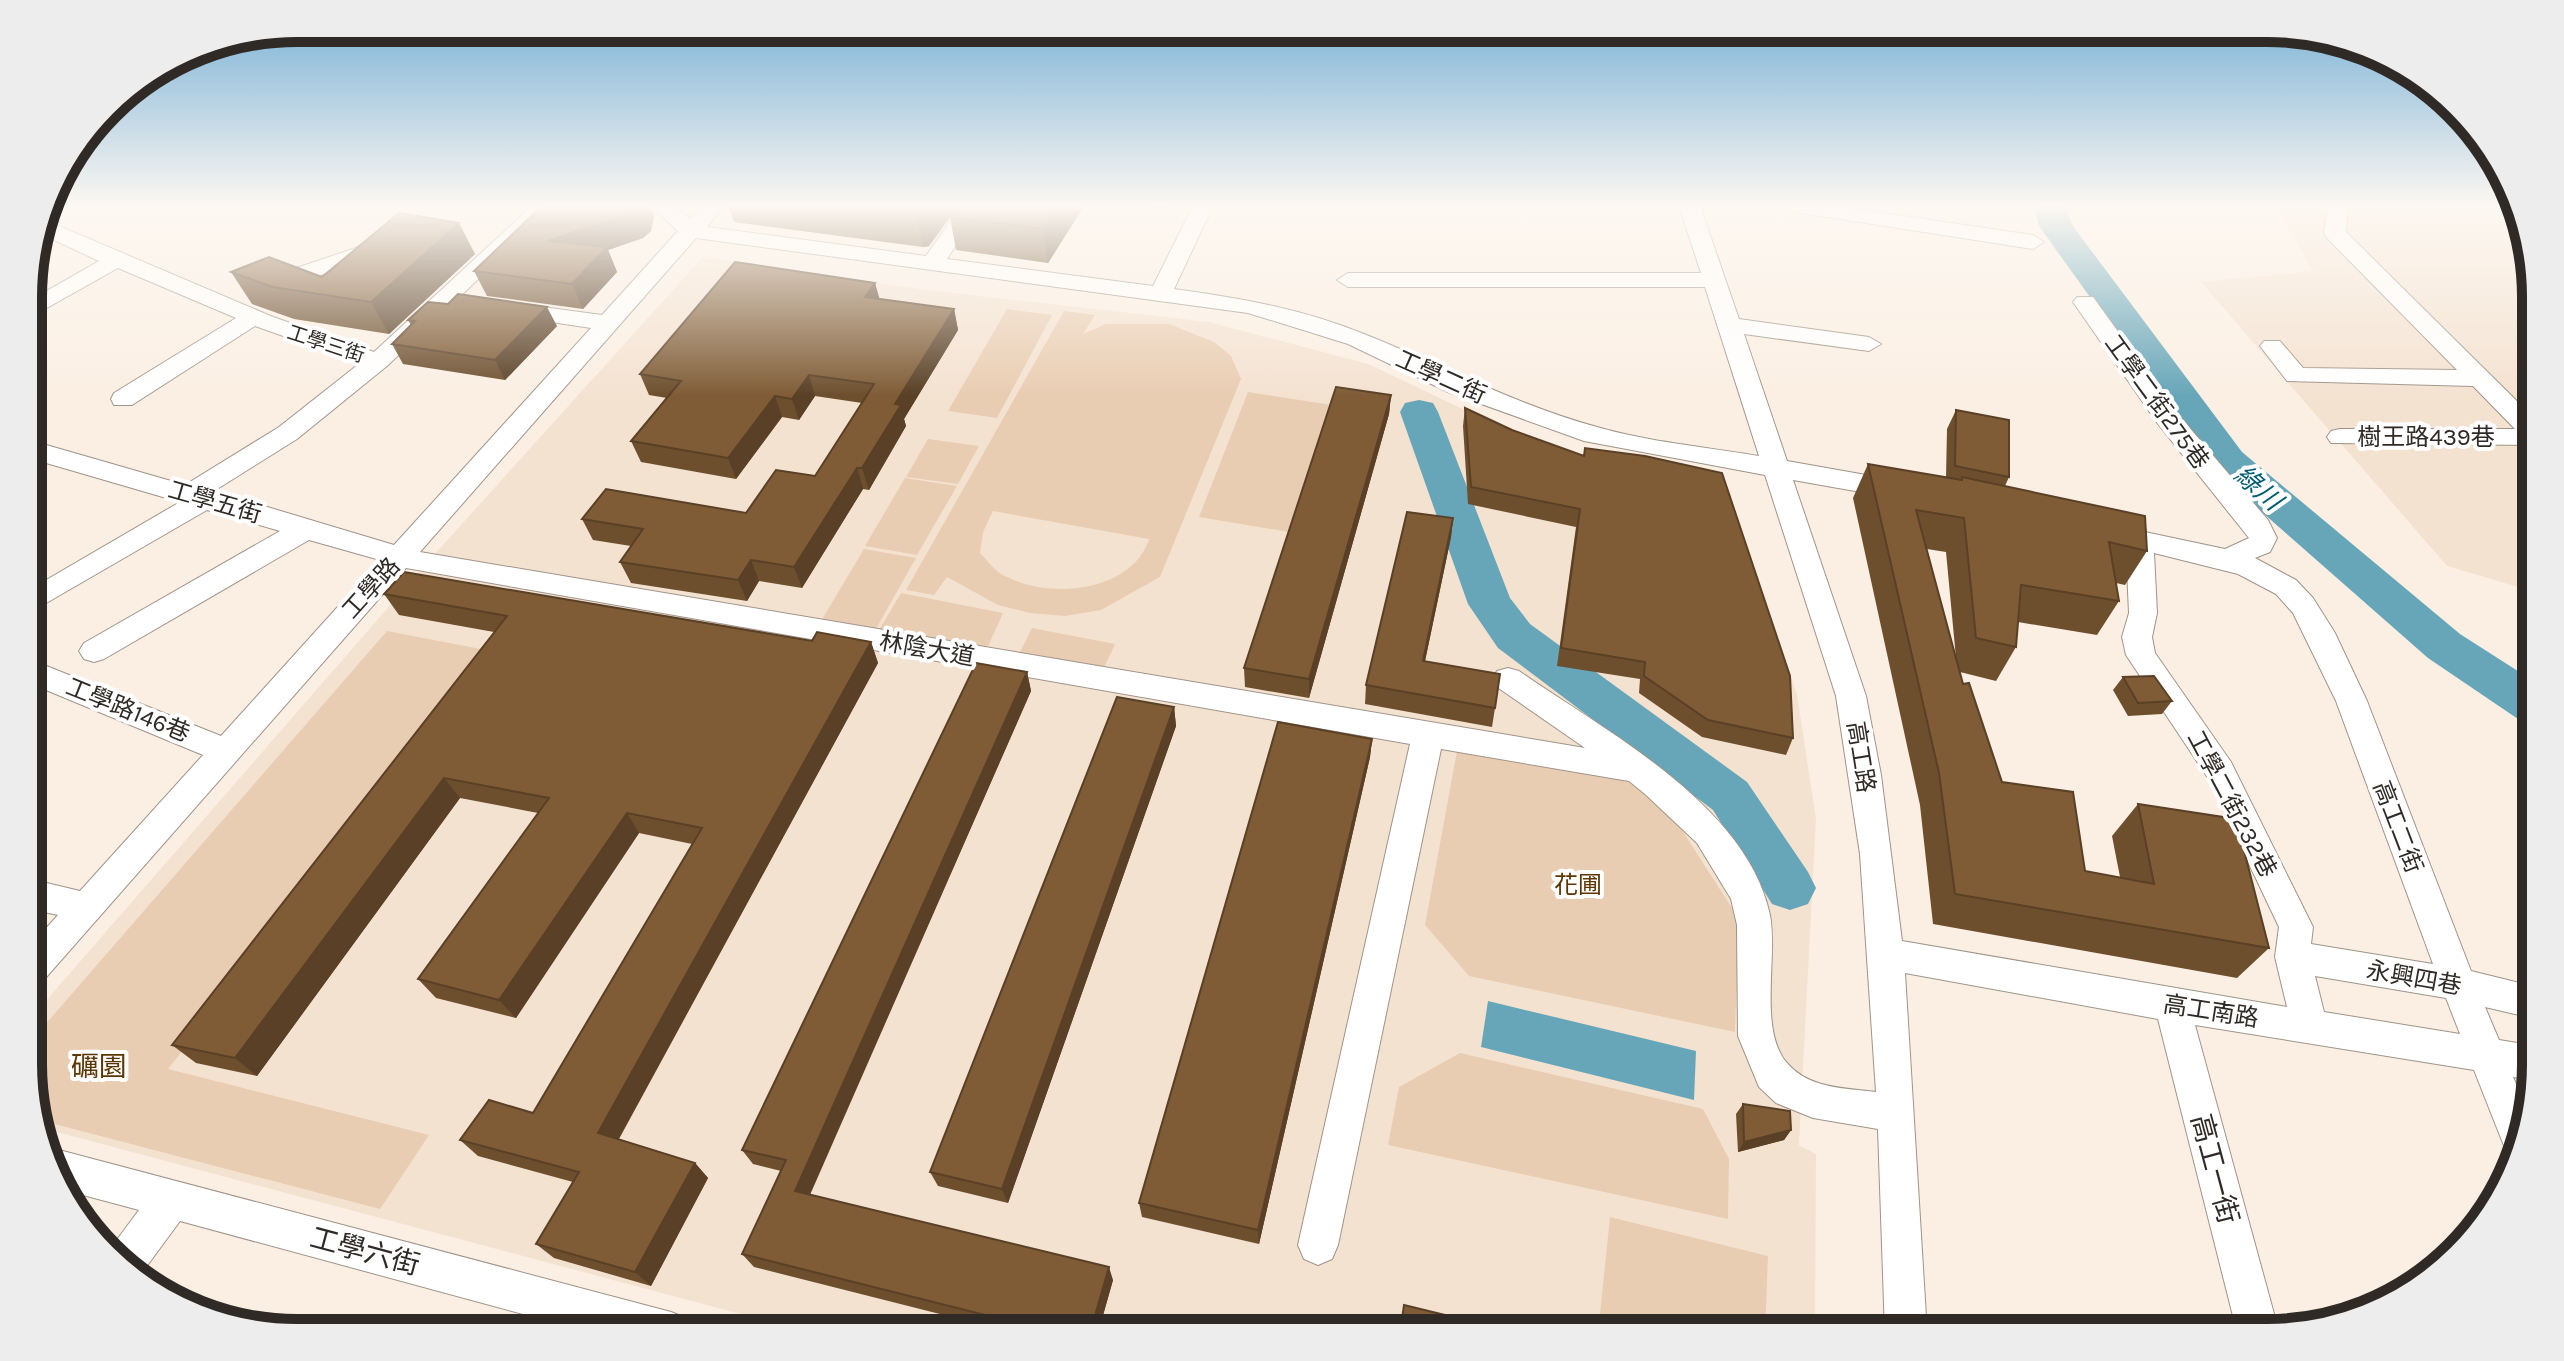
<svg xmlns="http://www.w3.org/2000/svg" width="2564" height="1361" viewBox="0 0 2564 1361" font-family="Karla,'Noto Sans TC',sans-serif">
	<rect width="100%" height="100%" fill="#fbefe3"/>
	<path fill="#f4e2d1" d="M 2275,206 L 2512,206 L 2534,263 L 2535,592 L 2447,566 L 2201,282 L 2313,271 Z
		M 703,257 L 920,289 L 1209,322 L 1368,364 L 1526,439 L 1578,455 L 1722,487 L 1797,694 L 1816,819 L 1799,1145 L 1816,1154 L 1815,1333 L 812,1333 L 42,1128 L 30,1099 L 30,1019 L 432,557 Z"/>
	<path fill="#e9cdb2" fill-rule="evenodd" d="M 1007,309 L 1052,315 L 997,418 L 948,411 Z
		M 1064,311 L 1095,315 L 1083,334 L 1106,324 L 1169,324 L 1214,342 L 1231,356 L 1241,379 L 1160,577 L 1101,610 L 1065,616 L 1030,613 L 998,605 L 947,577 L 934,595 L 906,590 ZM 993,511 L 1149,539 L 1149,540 C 1130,593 1048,600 1003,575 C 994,570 987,560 980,553 L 983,532 Z
		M 1248,392 L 1332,405 L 1289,532 L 1199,517 Z
		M 928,439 L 979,446 L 958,484 L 906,477 Z
		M 905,478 L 957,486 L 917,555 L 865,546 Z
		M 864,549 L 916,558 L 872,636 L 818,626 Z
		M 901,593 L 1003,613 L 985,653 L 876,635 Z
		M 1032,628 L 1115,644 L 1102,672 L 1018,656 Z
		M 387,631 L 496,652 L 168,1069 L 429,1135 L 380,1209 L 39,1120 L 30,1099 L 30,1042 Z
		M 1457,751 L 1627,781 L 1671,813 L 1739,919 L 1735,1032 L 1469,976 L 1425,925 Z
		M 1460,1053 L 1703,1109 L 1729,1159 L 1728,1219 L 1388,1145 L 1399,1087 Z
		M 1610,1217 L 1768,1256 L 1765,1333 L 1598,1333 Z"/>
	<path fill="#67a6b9" d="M 1488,1001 L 1696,1051 L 1694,1100 L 1481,1047 Z"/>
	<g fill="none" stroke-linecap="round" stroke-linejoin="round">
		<path fill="#67a6b9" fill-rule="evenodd" d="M 2034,206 L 2066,206 L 2072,225 L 2242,452 L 2460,634 L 2535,682 L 2535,724 L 2518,719 L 2428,658 L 2214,470 L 2039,226 Z
			M 1419,400 L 1433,403 L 1438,412 L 1510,598 L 1530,624 L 1747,782 L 1808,872 L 1816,888 L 1808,904 L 1790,910 L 1772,904 L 1713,810 L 1498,648 L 1468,604 L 1400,412 L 1405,403 Z"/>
		<g stroke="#9f9489" stroke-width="2">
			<path id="minor" d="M 532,206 L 555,206 L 387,366 L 297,439 L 214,491 L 394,545 L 591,328 L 505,315 L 501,310 L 505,305 L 513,303 L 602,315 L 678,231 L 651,206 L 674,206 L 690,219 L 702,206 L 723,206 L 707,227 L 926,256 L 961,206 L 981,206 L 947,259 L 1153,286 L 1193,206 L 1213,206 L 1174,289 C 1240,298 1303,309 1364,334 C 1442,365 1516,405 1597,427 C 1649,442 1706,447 1759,456 L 1705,287 L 1348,287 L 1337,280 L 1348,273 L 1701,273 L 1679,206 L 1700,206 L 1739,319 L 1869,337 L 1881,344 L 1869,351 L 1744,334 L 1787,461 L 1900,481 L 1909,484 L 1913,490 L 1909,496 L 1900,499 L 1793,480 L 1866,696 L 1881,775 L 1902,941 L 2287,1007 L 2275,957 L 2279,927 L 2208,778 L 2126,655 L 2122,637 L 2129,613 L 2126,547 L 2097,541 L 2093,534 L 2097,527 L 2107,524 L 2225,549 L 2249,538 L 2158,424 L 2073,302 L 2077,297 L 2093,297 L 2176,412 L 2268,520 L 2277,538 L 2270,552 L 2255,558 L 2296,580 L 2313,598 L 2335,633 L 2367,701 L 2471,971 L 2536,987 L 2536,1019 L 2485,1007 L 2499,1040 L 2536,1046 L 2532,1080 L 2513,1077 L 2526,1107 L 2515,1155 L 2506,1151 L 2474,1070 L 2195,1025 L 2279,1332 L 2237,1332 L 2158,1019 L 1905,973 L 1927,1333 L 1885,1333 L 1878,1129 L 1813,1118 L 1776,1103 L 1759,1087 L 1738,1036 L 1737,925 L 1731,899 L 1697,843 L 1645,794 L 1629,781 L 1441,749 L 1338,1245 L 1332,1259 L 1318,1265 L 1304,1259 L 1298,1245 L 1410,744 L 406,568 L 42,982 L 30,987 L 30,946 L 58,915 L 30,909 L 30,879 L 80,891 L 203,755 L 29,683 L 29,659 L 221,736 L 380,560 L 309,540 L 104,659 L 94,662 L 84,659 L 79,651 L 84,643 L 280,531 L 207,510 L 29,613 L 29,590 L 180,502 L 29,458 L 29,440 L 185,485 L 279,427 L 360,363 L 255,326 L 132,405 L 114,405 L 111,399 L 114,393 L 236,318 L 118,268 L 29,318 L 29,301 L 99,261 L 41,234 L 45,220 L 273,317 L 374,352 ZM 696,238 L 1248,313 L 1348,344 L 1448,392 L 1584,441 L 1765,475 L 1836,696 L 1860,854 L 1876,1092 C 1845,1088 1809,1089 1787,1063 C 1758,1030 1778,957 1770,915 C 1747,804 1603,730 1519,671 L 1508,668 L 1497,671 L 1493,679 L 1497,687 L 1585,748 L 420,552 ZM 2154,553 L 2238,574 L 2276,594 L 2293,613 L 2336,701 L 2433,964 L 2311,944 L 2313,927 L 2231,762 L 2155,653 L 2152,637 L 2157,613 ZM 2315,976 L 2446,998 L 2460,1034 L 2324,1012 Z
				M 1784,206 L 1835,206 L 2033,235 L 2044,242 L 2033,249 L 1795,212 Z
				M 2328,206 L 2348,206 L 2346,232 L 2534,418 L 2534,445 L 2331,443 L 2327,437 L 2331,431 L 2340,429 L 2515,429 L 2473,386 L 2287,381 L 2260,346 L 2264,341 L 2280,341 L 2303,368 L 2457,370 L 2327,238 L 2324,233 Z
				M 382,239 L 393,246 L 390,251 L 277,290 L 269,292 L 258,285 L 261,280 Z
				M 2535,775 L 2535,802 L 2524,798 L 2519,789 L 2524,779 Z
				M 59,1150 L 671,1312 L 686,1318 L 692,1333 L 544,1333 L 549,1321 L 180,1221 L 141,1274 L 110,1249 L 139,1210 L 68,1191 L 52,1153 Z"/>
		</g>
		<use href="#minor" fill="#fff" fill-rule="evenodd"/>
	</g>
	<path fill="#6d4f2e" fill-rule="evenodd" d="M 729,206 L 1084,206 L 1048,263 L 956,250 L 950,217 L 929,246 L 923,247 L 734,222 Z
		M 1142,206 L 1170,206 L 1168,209 Z
		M 654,216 L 651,231 L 643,238 L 608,250 L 617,272 L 583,309 L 487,296 L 474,271 Z
		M 475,254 L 389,334 L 294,319 L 252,304 L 231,272 L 322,277 Z
		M 875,283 L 879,299 L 954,309 L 958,330 L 904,419 L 906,426 L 869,490 L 863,489 L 802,588 L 759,581 L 747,601 L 631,583 L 620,562 L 631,546 L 593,540 L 582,519 L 746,513 L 815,476 L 862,403 L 815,396 L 799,420 L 782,417 L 736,479 L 641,462 L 631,441 L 667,398 L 649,395 L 640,374 Z
		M 408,320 L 557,326 L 505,380 L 403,364 L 392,344 L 411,325 Z
		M 1391,395 L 1389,414 L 1309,698 L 1245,687 L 1244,668 Z
		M 1465,408 L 1512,430 L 1584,456 L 1585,448 L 1793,738 L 1786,755 L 1702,737 L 1639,693 L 1640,679 L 1557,666 L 1576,527 L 1468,504 L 1463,426 Z
		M 1956,410 L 2009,477 L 2005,486 L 2147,551 L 2125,585 L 2116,583 L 2119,601 L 2097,635 L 2018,622 L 2016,647 L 1996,681 L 1960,672 L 1963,684 L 2002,782 L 2085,871 L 2120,877 L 2112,836 L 2138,804 L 2269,948 L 2237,978 L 1933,924 L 1920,805 L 1853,498 L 1868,464 L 1946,477 L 1947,429 ZM 1927,549 L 1946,552 L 1956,658 Z
		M 1453,518 L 1451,537 L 1425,661 L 1495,708 L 1492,727 L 1365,704 L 1366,685 Z
		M 384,594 L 812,641 L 871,642 L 878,663 L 619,1139 L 695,1163 L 708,1178 L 651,1286 L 554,1258 L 536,1244 L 573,1182 L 478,1156 L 460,1140 L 533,1113 L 692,844 L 639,833 L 516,1018 L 436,998 L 418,979 L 538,813 L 460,798 L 257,1076 L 196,1063 L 172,1045 L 494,632 L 399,615 Z
		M 1027,672 L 1031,691 L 810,1195 L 1113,1280 L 1098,1333 L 1015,1333 L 754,1267 L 742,1254 L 781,1171 L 753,1164 L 742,1150 Z
		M 2123,677 L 2172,701 L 2162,714 L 2128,716 L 2113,690 Z
		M 1174,707 L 1176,726 L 1008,1203 L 938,1186 L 930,1172 Z
		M 1372,739 L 1370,757 L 1259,1244 L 1142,1217 L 1139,1203 Z
		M 1743,1104 L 1791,1130 L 1784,1140 L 1738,1152 L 1736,1114 Z"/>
	<path fill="#594026" d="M 641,206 L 650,206 L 654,216 L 651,231 L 643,238 L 608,250 L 617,272 L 583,309 L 572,284 L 548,241 Z
		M 927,206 L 958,206 L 929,246 L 923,247 L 916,214 Z
		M 1059,206 L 1084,206 L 1048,263 L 1043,229 Z
		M 459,223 L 475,254 L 389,334 L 371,302 Z
		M 875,283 L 881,304 L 865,297 Z
		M 547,307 L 557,326 L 505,380 L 495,360 Z
		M 954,309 L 958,330 L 904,419 L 906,426 L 869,490 L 862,468 L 895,404 Z
		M 809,375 L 815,396 L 799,420 L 792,399 Z
		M 1391,395 L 1389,414 L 1309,698 L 1309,679 Z
		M 775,396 L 782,417 L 736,479 L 728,458 Z
		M 857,468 L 863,489 L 802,588 L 794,567 Z
		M 1453,518 L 1451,537 L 1421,680 L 1423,661 Z
		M 751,560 L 759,581 L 747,601 L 738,580 Z
		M 871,642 L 878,663 L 613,1149 L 598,1133 Z
		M 1027,672 L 1031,691 L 805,1205 L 795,1191 Z
		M 1174,707 L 1176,726 L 1008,1203 L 1002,1189 Z
		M 1372,739 L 1370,757 L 1259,1244 L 1258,1230 Z
		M 444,778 L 460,798 L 257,1076 L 235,1058 Z
		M 627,813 L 639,833 L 516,1018 L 499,1000 Z
		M 1791,1130 L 1784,1140 L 1738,1152 L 1744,1142 Z
		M 695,1163 L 708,1178 L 651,1286 L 635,1272 Z
		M 1109,1267 L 1113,1280 L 1098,1333 L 1090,1333 Z"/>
	<path fill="#7f5c36" stroke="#594026" stroke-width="2" d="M 542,206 L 641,206 L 633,213 L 548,241 L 607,247 L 572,284 L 474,271 Z
		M 852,206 L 927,206 L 922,213 L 916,214 Z
		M 957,206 L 1059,206 L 1043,229 L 950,217 Z
		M 399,213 L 459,223 L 371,302 L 273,287 L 231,272 L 269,257 L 322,277 Z
		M 735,262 L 875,283 L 865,297 L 954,309 L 895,404 L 901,405 L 862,468 L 857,468 L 794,567 L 751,560 L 738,580 L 620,562 L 643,529 L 582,519 L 606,489 L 746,513 L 776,470 L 815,476 L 874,384 L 809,375 L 792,399 L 775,396 L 728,458 L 631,441 L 681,381 L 640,374 Z
		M 458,294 L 547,307 L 495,360 L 392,344 L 415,321 L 408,320 L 428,302 L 448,304 Z
		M 1336,387 L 1391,395 L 1309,679 L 1244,668 Z
		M 1465,408 L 1512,430 L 1584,456 L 1585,448 L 1645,456 L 1722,473 L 1790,676 L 1793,738 L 1708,720 L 1644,676 L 1645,662 L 1561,648 L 1580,509 L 1471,487 Z
		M 1956,410 L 2009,420 L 2009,477 L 1955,466 Z
		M 1868,464 L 1962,480 L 1962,477 L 2145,516 L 2147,551 L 2109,542 L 2119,601 L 2021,585 L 2016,647 L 1976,638 L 1964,518 L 1916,510 L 1963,684 L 1969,683 L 2002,782 L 2073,792 L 2085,871 L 2154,884 L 2138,804 L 2236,819 L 2269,948 L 1955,894 L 1939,773 Z
		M 1407,512 L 1453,518 L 1423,661 L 1500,674 L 1495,708 L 1366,685 Z
		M 404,572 L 812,641 L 817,632 L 871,642 L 598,1133 L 695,1163 L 635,1272 L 536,1244 L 579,1172 L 460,1140 L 489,1100 L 533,1113 L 702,828 L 627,813 L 499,1000 L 418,979 L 549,798 L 444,778 L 235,1058 L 172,1045 L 507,616 L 384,594 Z
		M 976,663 L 1027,672 L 795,1191 L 1109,1267 L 1090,1333 L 1057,1333 L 742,1254 L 786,1160 L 742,1150 Z
		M 2154,676 L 2172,701 L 2138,703 L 2123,677 Z
		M 1117,697 L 1174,707 L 1002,1189 L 930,1172 Z
		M 1278,722 L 1372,739 L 1258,1230 L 1139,1203 Z
		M 1743,1104 L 1790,1111 L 1791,1130 L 1744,1142 Z
		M 1404,1305 L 1519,1333 L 1400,1333 Z"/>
	<linearGradient id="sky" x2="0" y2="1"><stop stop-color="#74aed5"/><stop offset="0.52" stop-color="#fdf8f2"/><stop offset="1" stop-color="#fdf8f2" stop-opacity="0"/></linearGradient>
	<rect width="2564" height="396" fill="url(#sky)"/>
	<g text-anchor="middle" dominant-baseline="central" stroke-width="8" stroke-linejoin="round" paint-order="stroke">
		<g font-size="20" fill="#2f2a26" stroke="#fefefe">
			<text transform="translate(326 344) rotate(18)">工學三街</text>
		</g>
		<g font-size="24" fill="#2f2a26" stroke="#fefefe">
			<text transform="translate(1441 377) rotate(24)">工學二街</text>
			<text transform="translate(2157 402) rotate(54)">工學二街275巷</text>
			<text x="2426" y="437">樹王路439巷</text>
			<text transform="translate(215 502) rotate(16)">工學五街</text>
			<text transform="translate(371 588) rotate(-48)">工學路</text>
			<text transform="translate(927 649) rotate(10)">林陰大道</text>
			<text transform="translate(128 710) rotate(22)">工學路146巷</text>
			<text transform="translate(1861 757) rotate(81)">高工路</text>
			<text transform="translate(2232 804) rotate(62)">工學二街232巷</text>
			<text transform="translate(2398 827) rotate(69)">高工二街</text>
			<text transform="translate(2414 978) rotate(10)">永興四巷</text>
			<text transform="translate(2211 1011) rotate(9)">高工南路</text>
		</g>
		<g font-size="24" fill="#5b3601" stroke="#fefefe">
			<text x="1578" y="885">花圃</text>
		</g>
		<g font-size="26" font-style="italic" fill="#005d71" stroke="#fefefe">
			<text transform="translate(2258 488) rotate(41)">綠川</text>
		</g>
		<g font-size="28" fill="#5b3601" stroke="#fefefe">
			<text x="99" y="1066">礪園</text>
		</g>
		<g font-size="28" fill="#2f2a26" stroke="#fefefe">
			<text transform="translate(2215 1169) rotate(75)">高工一街</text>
			<text transform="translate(365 1251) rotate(15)">工學六街</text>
		</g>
	</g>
	<path d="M0 0H2564V1361H0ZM297 42H2267A255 255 0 0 1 2522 297V1064A255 255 0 0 1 2267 1319H297A255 255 0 0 1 42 1064V297A255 255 0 0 1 297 42Z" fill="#ededed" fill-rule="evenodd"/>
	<path fill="none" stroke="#2f2a26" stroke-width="10" d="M297 42H2267A255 255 0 0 1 2522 297V1064A255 255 0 0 1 2267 1319H297A255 255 0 0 1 42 1064V297A255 255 0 0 1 297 42Z"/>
</svg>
